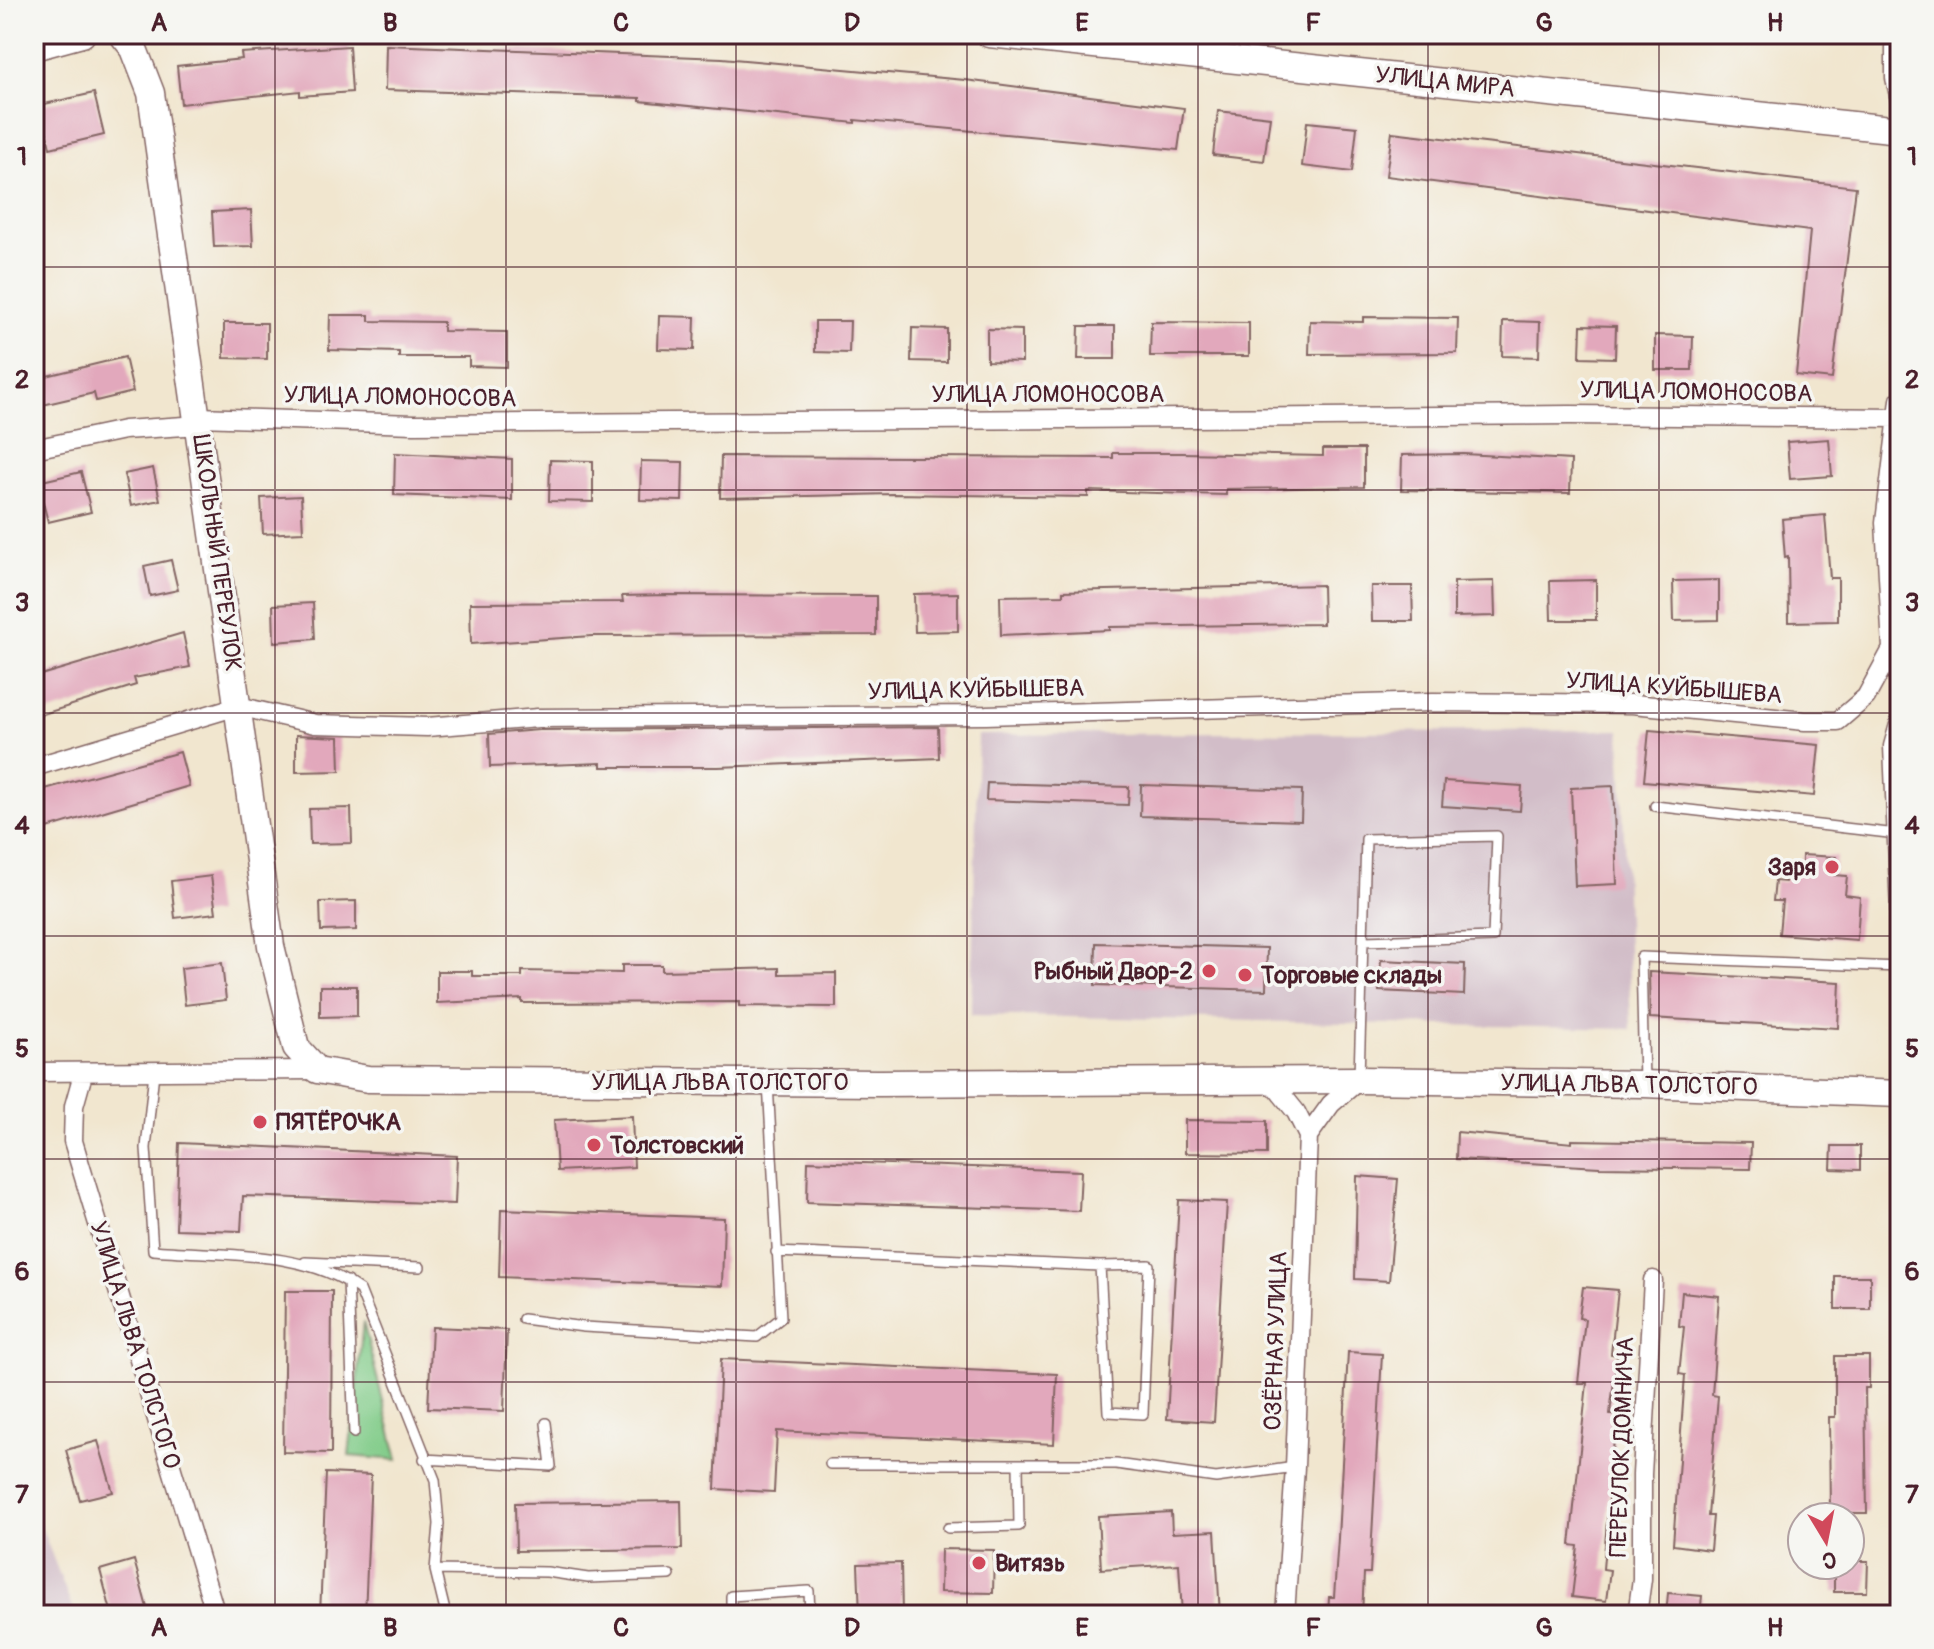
<svg xmlns="http://www.w3.org/2000/svg" width="1934" height="1649" viewBox="0 0 1934 1649" font-family="Pangolin,sans-serif">
	<rect width="100%" height="100%" fill="#f6f6f2"/>
	<filter id="ink" filterUnits="userSpaceOnUse"><feTurbulence type="fractalNoise" baseFrequency=".0125" numOctaves="2"/><feDisplacementMap in="SourceGraphic" scale="16" xChannelSelector="R" yChannelSelector="G"/><feConvolveMatrix kernelMatrix="1 2 1 2 8 2 1 2 1" color-interpolation-filters="sRGB"/></filter>
	<filter id="wash" filterUnits="userSpaceOnUse"><feTurbulence type="fractalNoise" baseFrequency=".006" numOctaves="4" result="noise"/><feDisplacementMap in="SourceGraphic" scale="32" xChannelSelector="R" yChannelSelector="G"/><feGaussianBlur stdDeviation="1.8" result="paint"/><feColorMatrix in="noise" values="0 0 0 0 0 0 0 0 0 0 0 0 0 0 0 0 0 1.4 0 .05"/><feComposite in="paint" operator="in"/></filter>
	<g filter="url(#wash)">
		<rect width="100%" height="100%" fill="#f1e6cf"/>
		<path fill="#d2bdc8" d="M 1620,730 L 1631,1029 L 971,1015 L 978,735 Z
			M 34,1508 L 75,1615 L 34,1615 Z"/>
		<path fill="#82cc8a" stroke="#66765a" stroke-width="2" d="M 363,1322 L 398,1460 L 349,1456 Z"/>
		<g id="blocks">
			<path fill="#e2a8bc" d="M 386,45 L 722,58 L 965,80 L 1184,108 L 1178,150 L 855,120 L 855,123 L 640,101 L 640,98 L 385,90 Z
				M 349,46 L 352,92 L 300,96 L 300,91 L 181,104 L 177,66 L 242,59 L 241,53 Z
				M 94,93 L 104,135 L 50,148 L 40,105 Z
				M 1218,111 L 1270,117 L 1264,161 L 1213,155 Z
				M 1307,122 L 1357,127 L 1352,172 L 1302,166 Z
				M 1392,132 L 1856,187 L 1832,379 L 1796,375 L 1810,231 L 1386,176 Z
				M 251,210 L 253,246 L 214,247 L 212,212 Z
				M 330,315 L 369,315 L 369,321 L 443,322 L 443,331 L 507,332 L 507,367 L 469,366 L 469,357 L 399,357 L 399,352 L 329,350 Z
				M 659,316 L 695,317 L 694,350 L 658,349 Z
				M 1363,317 L 1458,318 L 1457,353 L 1309,354 L 1310,321 L 1363,322 Z
				M 815,321 L 850,321 L 849,353 L 815,352 Z
				M 1503,321 L 1540,322 L 1539,357 L 1502,356 Z
				M 1151,322 L 1249,323 L 1249,356 L 1150,356 Z
				M 224,323 L 267,323 L 267,359 L 224,358 Z
				M 1581,325 L 1616,326 L 1615,358 L 1580,357 Z
				M 1079,326 L 1115,326 L 1115,359 L 1078,359 Z
				M 912,328 L 947,329 L 947,362 L 911,361 Z
				M 987,329 L 1022,330 L 1022,362 L 987,361 Z
				M 1655,335 L 1693,336 L 1692,370 L 1655,370 Z
				M 125,357 L 133,392 L 96,401 L 94,393 L 34,407 L 34,379 Z
				M 1829,439 L 1832,476 L 1790,479 L 1787,442 Z
				M 1323,449 L 1364,449 L 1364,487 L 1226,489 L 1226,495 L 1088,491 L 1088,497 L 893,494 L 720,498 L 721,456 L 1113,458 L 1113,453 L 1182,453 L 1323,456 Z
				M 395,453 L 512,459 L 512,500 L 394,495 Z
				M 1464,454 L 1571,460 L 1570,493 L 1401,490 L 1402,455 Z
				M 550,460 L 593,461 L 593,502 L 549,501 Z
				M 641,461 L 683,462 L 682,501 L 640,500 Z
				M 153,468 L 160,500 L 131,506 L 124,474 Z
				M 81,472 L 91,512 L 48,522 L 38,482 Z
				M 301,496 L 303,532 L 263,534 L 261,498 Z
				M 1825,515 L 1830,578 L 1838,578 L 1838,621 L 1789,622 L 1788,557 L 1785,558 L 1782,519 Z
				M 171,560 L 178,590 L 150,596 L 144,566 Z
				M 1596,580 L 1596,620 L 1551,620 L 1550,581 Z
				M 1719,580 L 1719,620 L 1674,621 L 1673,581 Z
				M 1494,581 L 1495,616 L 1454,617 L 1454,582 Z
				M 1322,585 L 1323,624 L 1110,627 L 1110,630 L 1001,635 L 1000,596 L 1063,595 L 1063,591 Z
				M 1371,586 L 1412,586 L 1413,621 L 1372,621 Z
				M 958,593 L 958,631 L 915,632 L 914,594 Z
				M 667,595 L 876,596 L 876,635 L 592,636 L 471,644 L 470,603 L 623,602 L 622,596 Z
				M 313,603 L 315,639 L 274,642 L 273,605 Z
				M 183,633 L 190,667 L 134,678 L 136,685 L 34,717 L 34,677 Z
				M 938,727 L 939,758 L 718,767 L 601,767 L 601,763 L 490,767 L 489,734 L 539,730 Z
				M 1649,730 L 1819,745 L 1814,796 L 1644,781 Z
				M 296,735 L 339,737 L 340,771 L 296,772 Z
				M 180,752 L 189,786 L 34,832 L 34,792 Z
				M 1444,781 L 1522,786 L 1520,811 L 1442,806 Z
				M 987,783 L 1129,787 L 1128,805 L 986,800 Z
				M 1141,785 L 1302,790 L 1301,821 L 1140,816 Z
				M 1613,786 L 1617,884 L 1575,886 L 1571,788 Z
				M 351,808 L 352,843 L 310,844 L 309,809 Z
				M 1802,855 L 1836,857 L 1834,875 L 1847,876 L 1845,895 L 1860,897 L 1857,940 L 1779,934 L 1782,901 L 1773,901 L 1775,881 L 1785,882 L 1786,866 L 1802,867 Z
				M 211,876 L 216,913 L 175,918 L 171,881 Z
				M 356,901 L 356,930 L 321,931 L 320,902 Z
				M 1096,943 L 1267,948 L 1266,990 L 1095,985 Z
				M 1381,960 L 1465,964 L 1464,995 L 1379,991 Z
				M 222,963 L 226,1000 L 185,1005 L 181,968 Z
				M 622,965 L 662,965 L 662,971 L 779,968 L 779,974 L 836,973 L 836,1007 L 739,1006 L 739,1002 L 522,1003 L 522,999 L 437,1003 L 437,971 L 472,971 L 472,976 L 522,976 L 522,971 L 622,973 Z
				M 1649,972 L 1840,982 L 1838,1028 L 1650,1018 Z
				M 320,986 L 357,986 L 357,1016 L 320,1017 Z
				M 632,1116 L 634,1167 L 557,1171 L 554,1120 Z
				M 1185,1120 L 1267,1121 L 1267,1154 L 1185,1153 Z
				M 1457,1132 L 1572,1143 L 1572,1140 L 1751,1143 L 1750,1169 L 1600,1167 L 1456,1159 Z
				M 179,1143 L 457,1156 L 455,1204 L 243,1196 L 241,1231 L 176,1229 Z
				M 1832,1146 L 1860,1146 L 1860,1170 L 1831,1169 Z
				M 808,1161 L 1081,1171 L 1079,1211 L 807,1202 Z
				M 1357,1176 L 1398,1179 L 1389,1281 L 1355,1279 Z
				M 1179,1200 L 1227,1202 L 1214,1422 L 1167,1419 Z
				M 501,1209 L 724,1218 L 722,1286 L 499,1277 Z
				M 1835,1276 L 1870,1276 L 1870,1309 L 1835,1309 Z
				M 1583,1287 L 1618,1290 L 1611,1354 L 1617,1355 L 1610,1414 L 1616,1415 L 1603,1569 L 1610,1570 L 1606,1601 L 1572,1597 L 1578,1546 L 1570,1545 L 1587,1383 L 1578,1383 L 1585,1319 L 1579,1318 Z
				M 285,1291 L 332,1291 L 331,1453 L 283,1452 Z
				M 1682,1292 L 1719,1296 L 1712,1395 L 1718,1396 L 1708,1516 L 1713,1516 L 1710,1550 L 1673,1545 L 1685,1375 L 1679,1374 L 1684,1327 L 1679,1326 Z
				M 432,1327 L 507,1330 L 504,1411 L 428,1408 Z
				M 1348,1352 L 1382,1354 L 1370,1573 L 1364,1573 L 1362,1615 L 1328,1615 L 1329,1597 L 1334,1597 L 1338,1538 Z
				M 1835,1356 L 1869,1356 L 1869,1388 L 1865,1388 L 1867,1513 L 1830,1513 L 1829,1417 L 1835,1417 Z
				M 721,1359 L 1057,1374 L 1054,1444 L 777,1431 L 774,1492 L 715,1489 Z
				M 98,1441 L 113,1492 L 80,1500 L 66,1450 Z
				M 326,1473 L 371,1475 L 365,1615 L 320,1615 Z
				M 681,1501 L 682,1549 L 516,1551 L 515,1503 Z
				M 1171,1512 L 1172,1533 L 1215,1531 L 1220,1615 L 1182,1615 L 1179,1564 L 1101,1569 L 1098,1516 Z
				M 941,1549 L 994,1550 L 993,1593 L 940,1592 Z
				M 134,1560 L 149,1615 L 112,1615 L 100,1570 Z
				M 1850,1561 L 1868,1561 L 1867,1592 L 1834,1592 L 1834,1565 L 1850,1565 Z
				M 901,1563 L 902,1615 L 860,1615 L 858,1564 Z
				M 1668,1593 L 1702,1596 L 1700,1615 L 1666,1615 Z"/>
		</g>
	</g>
	<g filter="url(#ink)">
		<use href="#blocks" fill-opacity="0" stroke="#846564" stroke-width="2"/>
		<g fill="none" stroke-linecap="round" stroke-linejoin="round">
			<g stroke="#846564" stroke-width="12">
				<path id="lane" d="M 1655,806 L 1897,834
					M 154,1072 L 146,1148 L 153,1250 C 219,1256 304,1249 360,1290 L 435,1480 L 439,1524 L 435,1570 L 446,1615
					M 1359,1077 L 1366,839 L 1497,836 L 1493,937 L 1364,941
					M 1644,1082 L 1641,957 L 1900,967
					M 776,1252 L 1100,1266 L 1149,1265 L 1143,1414 L 1108,1412 L 1100,1266
					M 305,1262 L 420,1267
					M 348,1281 L 354,1433
					M 523,1319 L 584,1327 L 757,1337 L 781,1318 L 768,1083
					M 424,1459 L 551,1466 L 546,1423
					M 830,1464 L 1116,1464 L 1216,1478 L 1295,1467
					M 948,1528 L 1019,1526 L 1018,1464
					M 435,1570 L 547,1572 L 588,1578 L 670,1575
					M 731,1615 L 731,1596 L 809,1591 L 810,1615"/>
			</g>
			<g stroke="#846564" stroke-width="21">
				<path id="street" d="M 1895,34 L 1895,78 L 1900,100
					M 1900,400 L 1885,522 L 1892,649 L 1900,685
					M 199,417 L 414,424 L 1570,415 L 1898,418
					M 34,449 L 124,430 L 200,425
					M 1900,721 L 1893,746 L 1900,913
					M 34,767 L 238,706 L 315,724 L 427,727 L 538,718 L 986,715 L 1433,702 L 1633,704 L 1805,721 L 1838,721 L 1866,697 L 1892,649
					M 34,1072 L 317,1070
					M 83,1074 L 74,1106 L 73,1141 L 216,1615
					M 1271,1081 L 1296,1112 L 1308,1136 L 1295,1467 L 1285,1615
					M 1308,1136 L 1331,1104 L 1359,1080
					M 1637,1615 L 1642,1579 L 1642,1474 L 1653,1280"/>
			</g>
			<g stroke="#846564" stroke-width="29">
				<path id="secondary" d="M 122,34 L 134,49 L 151,93 L 271,946 L 296,1047 L 317,1070 L 368,1079 L 879,1083 L 1359,1080 L 1644,1084 L 1900,1094
					M 989,34 L 1900,130
					M 34,47 L 82,34"/>
			</g>
			<use href="#lane" stroke="#fff" stroke-width="9"/>
			<use href="#street" stroke="#fff" stroke-width="18"/>
			<use href="#secondary" stroke="#fff" stroke-width="26"/>
		</g>
	</g>
	<path fill="none" stroke="#4a1f2b" stroke-width="2" stroke-opacity="0.55" d="M 275,34 L 275,1615M 506,34 L 506,1615M 736,34 L 736,1615M 967,34 L 967,1615M 1198,34 L 1198,1615M 1428,34 L 1428,1615M 1659,34 L 1659,1615M 34,267 L 1900,267M 34,490 L 1900,490M 34,713 L 1900,713M 34,936 L 1900,936M 34,1159 L 1900,1159M 34,1382 L 1900,1382"/>
	<g fill="#d1495b" stroke="#f6f6f2" stroke-width="3">
		<circle cx="1832" cy="867" r="8"/>
		<circle cx="1209" cy="971" r="8"/>
		<circle cx="1245" cy="975" r="8"/>
		<circle cx="260" cy="1122" r="8"/>
		<circle cx="594" cy="1145" r="8"/>
		<circle cx="979" cy="1563" r="8"/>
	</g>
	<g text-anchor="middle" dominant-baseline="central" stroke-width="7" stroke-linejoin="round" paint-order="stroke">
		<g font-size="24" fill="#4a1f2b" stroke="#f6f6f2">
			<text transform="translate(1445 82) rotate(6)">УЛИЦА МИРА</text>
			<text transform="translate(1696 392) rotate(1)">УЛИЦА ЛОМОНОСОВА</text>
			<text x="1048" y="394">УЛИЦА ЛОМОНОСОВА</text>
			<text transform="translate(400 397) rotate(1)">УЛИЦА ЛОМОНОСОВА</text>
			<text transform="translate(217 553) rotate(82)">ШКОЛЬНЫЙ ПЕРЕУЛОК</text>
			<text transform="translate(1674 688) rotate(4)">УЛИЦА КУЙБЫШЕВА</text>
			<text transform="translate(976 690) rotate(-1)">УЛИЦА КУЙБЫШЕВА</text>
			<text x="720" y="1082">УЛИЦА ЛЬВА ТОЛСТОГО</text>
			<text transform="translate(1629 1085) rotate(1)">УЛИЦА ЛЬВА ТОЛСТОГО</text>
			<text transform="translate(1276 1341) rotate(-88)">ОЗЁРНАЯ УЛИЦА</text>
			<text transform="translate(135 1345) rotate(73)">УЛИЦА ЛЬВА ТОЛСТОГО</text>
			<text transform="translate(1622 1447) rotate(-88)">ПЕРЕУЛОК ДОМНИЧА</text>
		</g>
		<g font-size="24" font-weight="bold" fill="#4a1f2b" stroke="#f6f6f2" text-anchor="start">
			<text x="1816" y="867" text-anchor="end">Заря</text>
			<text x="1193" y="971" text-anchor="end">Рыбный Двор-2</text>
			<text x="1261" y="975">Торговые склады</text>
			<text x="276" y="1122">ПЯТЁРОЧКА</text>
			<text x="610" y="1145">Толстовский</text>
			<text x="995" y="1563">Витязь</text>
		</g>
	</g>
	<rect width="1934" height="1649" fill="none" stroke="#f6f6f2" stroke-width="88"/>
	<g transform="translate(1826 1541) rotate(170)"><circle r="38" fill="#f6f6f2" stroke="#b1a0a2" stroke-width="2"/>
	<path d="M0-6L14 30L0 20L-14 30Z" fill="#d1495b"/>
	<text y="-12" font-size="22" font-weight="bold" text-anchor="middle" fill="#4a1f2b">С</text>
	</g>
	<rect x="44" y="44" width="1846" height="1561" fill="none" stroke="#4a1f2b" stroke-width="3"/>
	<g font-size="26" text-anchor="middle" font-weight="bold" fill="#4a1f2b">
		<text x="159" y="31">A</text>
		<text x="390" y="31">B</text>
		<text x="621" y="31">C</text>
		<text x="852" y="31">D</text>
		<text x="1082" y="31">E</text>
		<text x="1313" y="31">F</text>
		<text x="1544" y="31">G</text>
		<text x="1775" y="31">H</text>
		<text x="22" y="165">1</text>
		<text x="1912" y="165">1</text>
		<text x="22" y="388">2</text>
		<text x="1912" y="388">2</text>
		<text x="22" y="611">3</text>
		<text x="1912" y="611">3</text>
		<text x="22" y="834">4</text>
		<text x="1912" y="834">4</text>
		<text x="22" y="1057">5</text>
		<text x="1912" y="1057">5</text>
		<text x="22" y="1280">6</text>
		<text x="1912" y="1280">6</text>
		<text x="22" y="1503">7</text>
		<text x="1912" y="1503">7</text>
		<text x="159" y="1636">A</text>
		<text x="390" y="1636">B</text>
		<text x="621" y="1636">C</text>
		<text x="852" y="1636">D</text>
		<text x="1082" y="1636">E</text>
		<text x="1313" y="1636">F</text>
		<text x="1544" y="1636">G</text>
		<text x="1775" y="1636">H</text>
	</g>
</svg>
